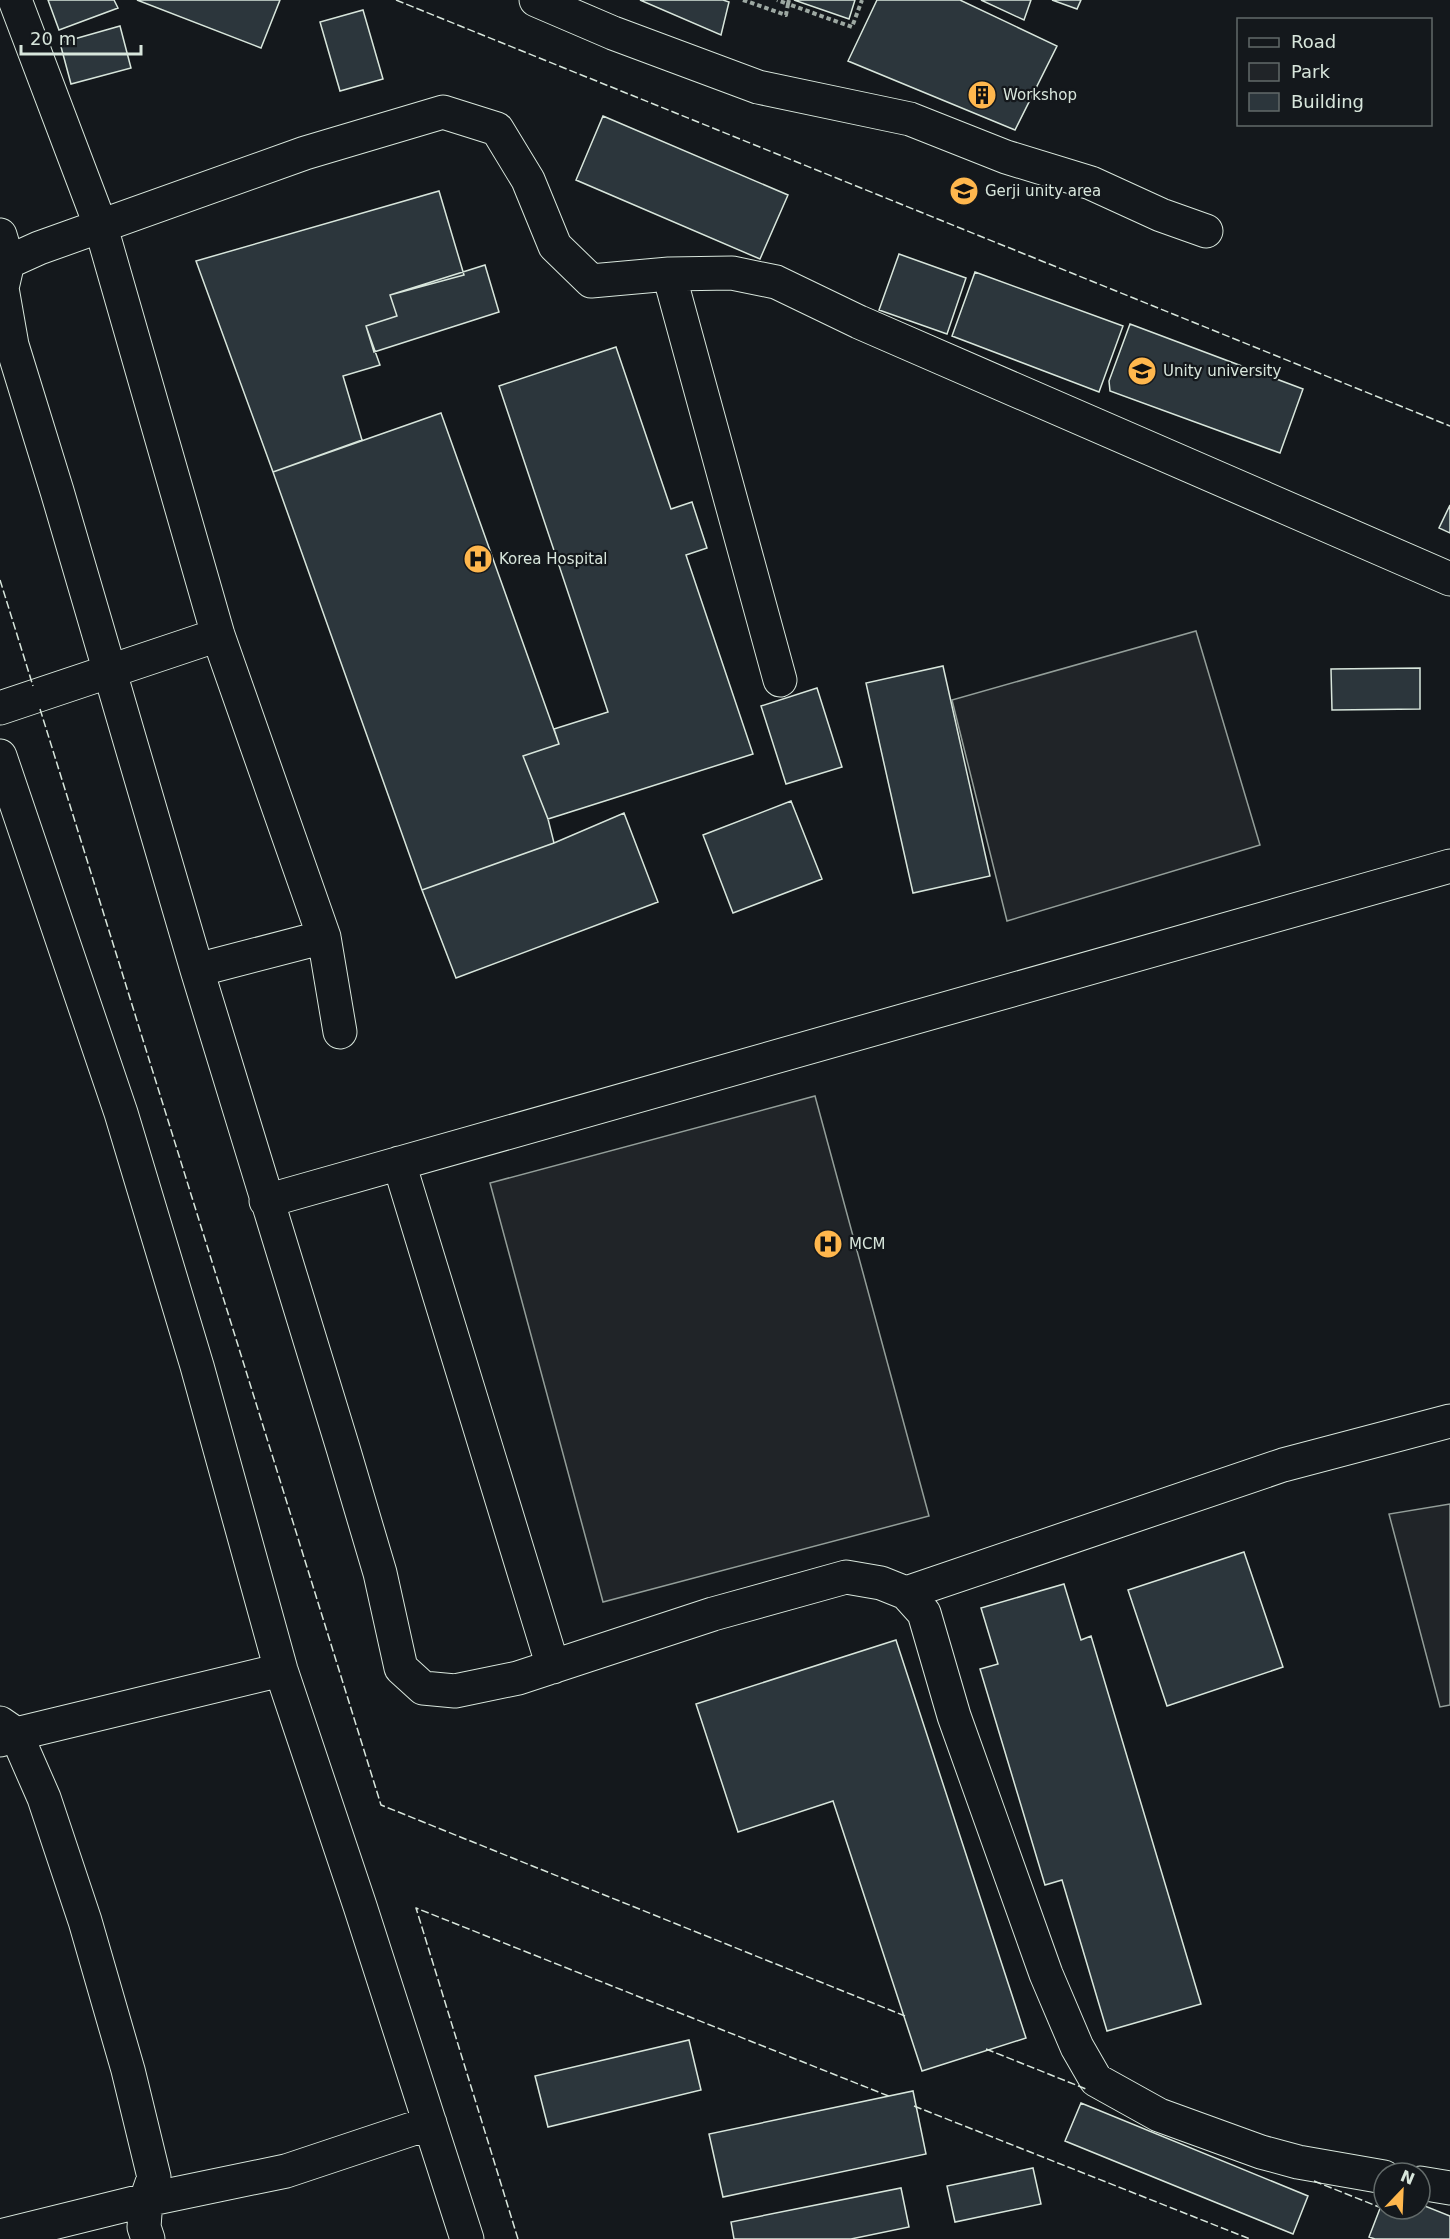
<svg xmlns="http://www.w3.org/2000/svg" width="1450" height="2239" viewBox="0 0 1450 2239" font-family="'DejaVu Sans',sans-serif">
	<rect width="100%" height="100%" fill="#14181c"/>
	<path fill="#202428" stroke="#939e99" stroke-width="1.5" d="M 1196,631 L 1260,845 L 1007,921 L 952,700 Z
		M 815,1096 L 929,1516 L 603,1602 L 490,1183 Z
		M 1450,1504 L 1450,1705 L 1440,1707 L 1389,1514 Z"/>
	<path fill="#2c363c" stroke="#d8e6dc" stroke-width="1.5" d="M 48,0 L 114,0 L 118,8 L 59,30 Z
		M 137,0 L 280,0 L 261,48 Z
		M 640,0 L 723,0 L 729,2 L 721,35 Z
		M 794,0 L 855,0 L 849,19 Z
		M 877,0 L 960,0 L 1057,46 L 1015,130 L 848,61 Z
		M 981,0 L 1031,0 L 1024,20 Z
		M 1052,0 L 1081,0 L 1077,9 Z
		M 363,10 L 383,79 L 340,91 L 320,22 Z
		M 120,26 L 131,68 L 71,84 L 60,43 Z
		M 603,116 L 788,195 L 760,259 L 576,180 Z
		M 439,191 L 464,275 L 390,295 L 397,316 L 366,326 L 380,365 L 343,376 L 362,440 L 273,472 L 196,261 Z
		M 899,254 L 966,278 L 947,334 L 879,310 Z
		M 485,265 L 499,312 L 374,352 L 366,326 L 397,316 L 390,295 Z
		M 975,272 L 1123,326 L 1099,392 L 952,336 Z
		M 1130,324 L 1303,389 L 1280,453 L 1110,391 L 1109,381 Z
		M 616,347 L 671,509 L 692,502 L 707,548 L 686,555 L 753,754 L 548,819 L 523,756 L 559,744 L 554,729 L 608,712 L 499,386 Z
		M 441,413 L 559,744 L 523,756 L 548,819 L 554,843 L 422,890 L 273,472 Z
		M 1450,505 L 1450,533 L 1439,528 Z
		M 943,666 L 990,876 L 913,893 L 866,683 Z
		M 1420,668 L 1420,709 L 1332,710 L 1331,669 Z
		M 817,688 L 842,767 L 786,784 L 761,706 Z
		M 791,801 L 822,879 L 733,913 L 703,835 Z
		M 624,813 L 658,902 L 456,978 L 422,890 L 554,843 Z
		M 1244,1552 L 1283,1667 L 1167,1706 L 1128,1590 Z
		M 1064,1584 L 1081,1640 L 1091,1636 L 1201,2004 L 1107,2031 L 1062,1880 L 1045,1885 L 980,1669 L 998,1664 L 981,1608 Z
		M 896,1640 L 1026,2038 L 922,2071 L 833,1801 L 738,1832 L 696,1704 Z
		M 689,2040 L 701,2090 L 548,2127 L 535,2076 Z
		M 913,2091 L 926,2154 L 723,2197 L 709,2134 Z
		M 1081,2103 L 1308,2196 L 1293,2234 L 1065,2141 Z
		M 1033,2168 L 1041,2204 L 955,2222 L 947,2186 Z
		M 901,2188 L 909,2227 L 851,2239 L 734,2239 L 731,2222 Z
		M 1384,2198 L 1384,2209 L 1420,2209 L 1420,2204 L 1450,2216 L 1450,2239 L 1375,2239 L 1369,2237 Z"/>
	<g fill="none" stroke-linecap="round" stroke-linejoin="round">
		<g stroke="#d8e6dc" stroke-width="35">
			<path id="minor" d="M 15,0 L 101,227 L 218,635 L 324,937 L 340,1032
				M 536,0 L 613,33 L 758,87 L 910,119 L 1006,157 L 1091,183 L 1161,215 L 1206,231
				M 0,235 L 8,262
				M 669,274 L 780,680
				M 0,708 L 218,635
				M 0,756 L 121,1113 L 197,1366 L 281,1670 L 360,1906 L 467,2239
				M 197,970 L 324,937
				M 399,1163 L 553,1667
				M 266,1201 L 1450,866
				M 906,1593 L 1283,1465 L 1450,1421
				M 0,1723 L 16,1734 L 44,1798 L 85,1921 L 128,2070 L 154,2177 L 146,2200 L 144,2227 L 148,2239
				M 0,1740 L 16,1734 L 281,1670
				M 1384,2177 L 1298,2162 L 1261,2152 L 1159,2115 L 1096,2080 L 1077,2047 L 1046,1974 L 954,1716 L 924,1613 L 906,1593 L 881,1583 L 846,1577 L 713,1614 L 518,1678 L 455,1691 L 423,1688 L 401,1668 L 380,1573 L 343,1448 L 197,970 L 57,491 L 12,345 L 2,288 L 8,262 L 39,248 L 305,153 L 443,112 L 497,129 L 528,180 L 555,246 L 591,281 L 669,274 L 732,273 L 776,282 L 859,322 L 1450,579
				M 1420,2183 L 1450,2188
				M 0,2236 L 146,2200 L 286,2171 L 430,2123"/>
		</g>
		<path stroke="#9da8a2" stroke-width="4" stroke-dasharray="4.5 3" stroke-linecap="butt" d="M 743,0 L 786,15 L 788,4 L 777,0
			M 789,0 L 788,4 L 852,27 L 862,0"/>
		<use href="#minor" stroke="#14181c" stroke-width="33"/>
		<path stroke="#d8e6dc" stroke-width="1.5" stroke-dasharray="8 3" stroke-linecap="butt" d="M 396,0 L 1450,426
			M 0,580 L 33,686
			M 40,709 L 381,1805 L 905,2016
			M 986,2049 L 1086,2089
			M 914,2106 L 1250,2239
			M 1314,2181 L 1384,2209
			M 518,2239 L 416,1908 L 891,2097"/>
	</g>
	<defs>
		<g id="building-disc" transform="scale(1.5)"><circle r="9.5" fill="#ffb74d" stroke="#14181c"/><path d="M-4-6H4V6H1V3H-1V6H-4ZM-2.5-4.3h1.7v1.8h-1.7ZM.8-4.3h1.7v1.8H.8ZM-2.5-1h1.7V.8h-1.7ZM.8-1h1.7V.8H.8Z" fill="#111"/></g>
		<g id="school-disc" transform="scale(1.5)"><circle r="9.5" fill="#ffb74d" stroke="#14181c"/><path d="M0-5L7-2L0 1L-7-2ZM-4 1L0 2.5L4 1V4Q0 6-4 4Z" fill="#111"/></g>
		<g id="hospital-disc" transform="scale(1.5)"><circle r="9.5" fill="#ffb74d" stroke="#14181c"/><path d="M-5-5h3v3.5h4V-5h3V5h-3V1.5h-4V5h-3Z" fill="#111"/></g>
	</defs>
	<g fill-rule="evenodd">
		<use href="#building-disc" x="982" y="95"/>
		<use href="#school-disc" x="964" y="191"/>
		<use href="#school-disc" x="1142" y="371"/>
		<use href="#hospital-disc" x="478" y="559"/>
		<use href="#hospital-disc" x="828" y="1244"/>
	</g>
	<g text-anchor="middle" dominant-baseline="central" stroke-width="4.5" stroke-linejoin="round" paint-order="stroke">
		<g font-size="15" fill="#d8e6dc" stroke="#14181c" text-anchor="start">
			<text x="1003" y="95">Workshop</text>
			<text x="985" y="191">Gerji unity area</text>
			<text x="1163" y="371">Unity university</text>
			<text x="499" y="559">Korea Hospital</text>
			<text x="849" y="1244">MCM</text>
		</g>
	</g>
	<rect x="1237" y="18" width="195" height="108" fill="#14181c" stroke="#626a69" stroke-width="1.5"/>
	<rect x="1249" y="38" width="30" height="9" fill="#14181c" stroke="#626a69" stroke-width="1.5"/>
	<text x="1291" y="48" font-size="18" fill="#d8e6dc">Road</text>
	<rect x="1249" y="63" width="30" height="18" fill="#202428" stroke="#626a69" stroke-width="1.5"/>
	<text x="1291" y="78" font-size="18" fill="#d8e6dc">Park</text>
	<rect x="1249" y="93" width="30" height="18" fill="#2c363c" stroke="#626a69" stroke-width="1.5"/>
	<text x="1291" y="108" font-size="18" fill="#d8e6dc">Building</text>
	<g transform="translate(1402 2191) rotate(23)"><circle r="28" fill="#14181c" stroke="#626a69" stroke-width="1.5"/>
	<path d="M0-4.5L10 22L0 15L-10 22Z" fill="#ffb74d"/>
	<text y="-9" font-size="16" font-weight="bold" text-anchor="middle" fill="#d8e6dc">N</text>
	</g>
	<path d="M21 45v9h120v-9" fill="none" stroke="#d8e6dc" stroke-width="3"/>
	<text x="30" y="45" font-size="18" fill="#d8e6dc" stroke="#14181c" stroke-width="4.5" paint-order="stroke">20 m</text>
</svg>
